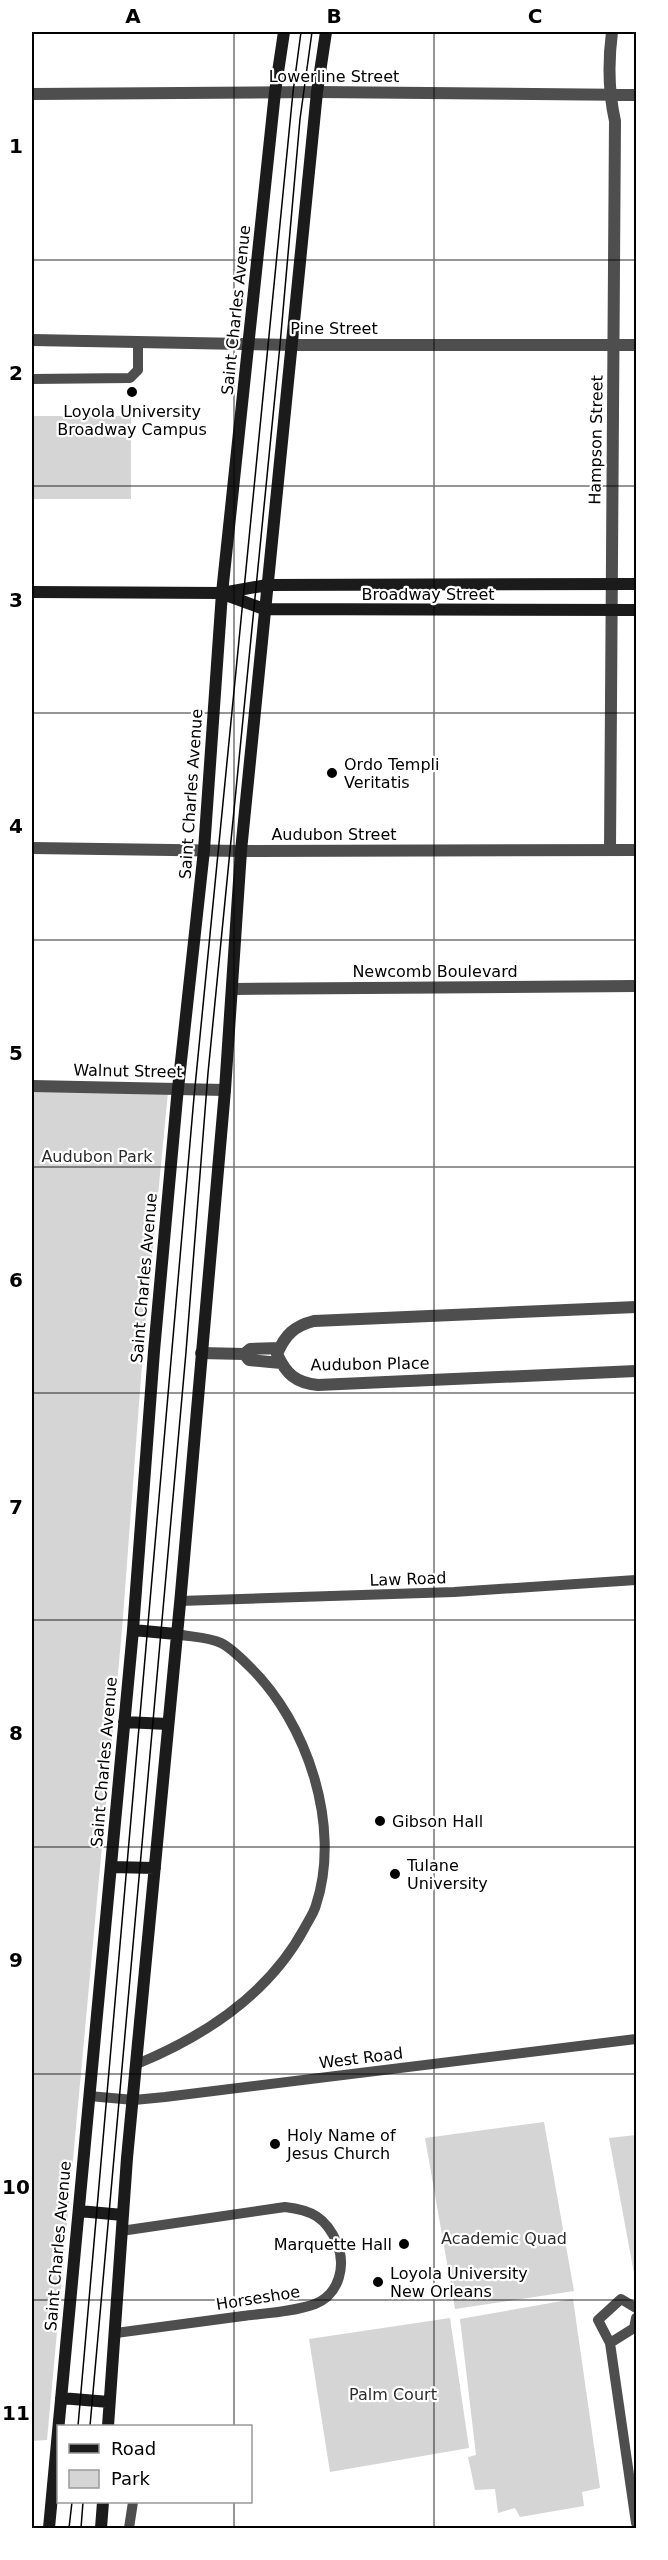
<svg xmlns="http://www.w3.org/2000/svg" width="668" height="2560" viewBox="0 0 668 2560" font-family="'DejaVu Sans',sans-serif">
	<rect width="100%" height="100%" fill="#fff"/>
	<path fill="#d5d5d5" d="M 32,416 L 131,416 L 131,499 L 32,499 Z
		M 32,1089 L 168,1092 L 143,1351 L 122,1630 L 47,2440 L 32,2441 Z
		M 544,2122 L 574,2291 L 455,2309 L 425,2138 Z
		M 636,2135 L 636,2284 L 609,2138 Z
		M 573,2299 L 600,2488 L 582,2492 L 584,2506 L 520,2517 L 515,2508 L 498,2513 L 495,2489 L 475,2490 L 468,2457 L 476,2455 L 460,2319 Z
		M 450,2318 L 469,2448 L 330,2472 L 309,2339 Z"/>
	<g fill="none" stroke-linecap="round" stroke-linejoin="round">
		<path stroke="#4e4e4e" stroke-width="10" d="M 32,379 L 130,378 L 138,370 L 138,342
			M 180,1601 L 454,1592 L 636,1580
			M 137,2064 C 205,2036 268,1995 304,1929 C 308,1921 314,1913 316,1905 C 342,1826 307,1722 249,1666 C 241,1658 231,1648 221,1643 C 209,1637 190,1637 176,1634
			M 89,2096 L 134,2100 L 165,2097 L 636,2039
			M 636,2308 L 621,2299 L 598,2320 L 610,2343 L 636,2523
			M 116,2333 C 158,2327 201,2322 243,2316 C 266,2313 293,2312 315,2304 C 340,2294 346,2265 337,2243 C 326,2217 311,2210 285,2207 L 121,2231
			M 610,2343 L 634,2328 L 636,2318
			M 129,2528 L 133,2502"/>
		<path stroke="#4e4e4e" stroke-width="12" d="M 32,94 L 317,92 L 636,95
			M 32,340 L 293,345 L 636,345
			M 32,848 L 241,851 L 636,850
			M 610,849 L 615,121 C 608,90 608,63 612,32
			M 233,989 L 636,986
			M 32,1086 L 225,1090
			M 636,1307 L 314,1321 C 294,1326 285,1335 277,1354 C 286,1374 296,1383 318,1385 L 636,1371
			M 201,1353 L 244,1354
			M 244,1354 L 249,1360 L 281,1363
			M 244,1354 L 250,1349 L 280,1348"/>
		<path stroke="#1b1b1b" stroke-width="12" d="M 32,592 L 222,593 L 267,585 L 636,584
			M 226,595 L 264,609 L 636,610
			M 133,1630 L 176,1634
			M 124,1722 L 168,1724
			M 111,1867 L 155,1868
			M 79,2211 L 123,2215
			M 61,2398 L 109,2402
			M 108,2426 L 127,2158 L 181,1593 L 225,1090 L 241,851 L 317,92 L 326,32
			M 49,2528 L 133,1630 L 154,1351 L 177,1098 L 204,850 L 222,593 L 275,92 L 284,32
			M 101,2528 L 103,2502"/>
		<path stroke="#000" stroke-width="1.5" d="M 78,2426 L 194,1097 L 293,92 L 301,32
			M 90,2426 L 186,1352 L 208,1073 L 280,345 L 300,119 L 312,32
			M 69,2528 L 72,2502
			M 81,2528 L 83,2502"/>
	</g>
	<path fill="none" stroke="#000" stroke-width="1.5" stroke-opacity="0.55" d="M 234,32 L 234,2426M 434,32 L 434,2528M 32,260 L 636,260M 32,486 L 636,486M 32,713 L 636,713M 32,940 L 636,940M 32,1167 L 636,1167M 32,1393 L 636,1393M 32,1620 L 636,1620M 32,1847 L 636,1847M 32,2074 L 636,2074M 32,2300 L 636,2300M 234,2502 L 234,2528"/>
	<g fill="#000" stroke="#fff" stroke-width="2">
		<circle cx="132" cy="392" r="6"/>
		<circle cx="332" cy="773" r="6"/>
		<circle cx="380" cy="1821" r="6"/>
		<circle cx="395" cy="1874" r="6"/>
		<circle cx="275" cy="2144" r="6"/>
		<circle cx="404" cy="2244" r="6"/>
		<circle cx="378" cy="2282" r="6"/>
	</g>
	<g text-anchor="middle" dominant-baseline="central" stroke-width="4.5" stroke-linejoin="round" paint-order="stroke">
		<g font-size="16" fill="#000" stroke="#fff">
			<text x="334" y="76">Lowerline Street</text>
			<text transform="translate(236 310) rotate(-84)">Saint Charles Avenue</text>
			<text x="334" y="328">Pine Street</text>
			<text transform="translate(596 440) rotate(-89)">Hampson Street</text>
			<text x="428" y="594">Broadway Street</text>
			<text transform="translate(191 794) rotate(-86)">Saint Charles Avenue</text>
			<text x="334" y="834">Audubon Street</text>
			<text x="435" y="971">Newcomb Boulevard</text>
			<text transform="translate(128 1071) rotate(1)">Walnut Street</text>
			<text transform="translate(144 1278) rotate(-85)">Saint Charles Avenue</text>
			<text transform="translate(370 1364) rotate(-1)">Audubon Place</text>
			<text transform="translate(408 1579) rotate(-2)">Law Road</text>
			<text transform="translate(104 1762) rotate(-85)">Saint Charles Avenue</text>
			<text transform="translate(361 2058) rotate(-7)">West Road</text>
			<text transform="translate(58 2246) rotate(-85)">Saint Charles Avenue</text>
			<text transform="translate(258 2298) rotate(-9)">Horseshoe</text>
		</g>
		<g font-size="16" fill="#000" stroke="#fff" text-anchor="start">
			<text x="132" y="411" text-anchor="middle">Loyola University<tspan x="132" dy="18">Broadway Campus</tspan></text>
			<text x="344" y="764">Ordo Templi<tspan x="344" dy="18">Veritatis</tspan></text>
			<text x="392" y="1821">Gibson Hall</text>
			<text x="407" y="1865">Tulane<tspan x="407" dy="18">University</tspan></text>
			<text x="287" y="2135">Holy Name of<tspan x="287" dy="18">Jesus Church</tspan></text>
			<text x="392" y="2244" text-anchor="end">Marquette Hall</text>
			<text x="390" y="2273">Loyola University<tspan x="390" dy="18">New Orleans</tspan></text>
		</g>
		<g font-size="16" fill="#2c2c2c" stroke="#fff">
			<text x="97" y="1156">Audubon Park</text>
			<text x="504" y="2238">Academic Quad</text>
			<text x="393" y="2394">Palm Court</text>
		</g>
	</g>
	<rect width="668" height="2560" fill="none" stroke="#ffffff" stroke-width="66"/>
	<rect x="57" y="2425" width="195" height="78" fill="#ffffff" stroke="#999999" stroke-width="1.5"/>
	<rect x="69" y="2444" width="30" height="9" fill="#1b1b1b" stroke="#999999" stroke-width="1.5"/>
	<text x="111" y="2455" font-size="18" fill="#000000">Road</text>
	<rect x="69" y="2470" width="30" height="18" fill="#d5d5d5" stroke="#999999" stroke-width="1.5"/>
	<text x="111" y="2485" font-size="18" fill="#000000">Park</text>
	<rect x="33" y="33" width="602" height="2494" fill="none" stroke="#000" stroke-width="2"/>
	<g font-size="20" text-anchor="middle" font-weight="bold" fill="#000">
		<text x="133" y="23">A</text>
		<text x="334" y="23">B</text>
		<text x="535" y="23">C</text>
		<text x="16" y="153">1</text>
		<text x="16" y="380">2</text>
		<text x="16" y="607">3</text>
		<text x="16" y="833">4</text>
		<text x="16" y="1060">5</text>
		<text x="16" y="1287">6</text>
		<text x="16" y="1514">7</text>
		<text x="16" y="1740">8</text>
		<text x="16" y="1967">9</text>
		<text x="16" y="2194">10</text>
		<text x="16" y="2420">11</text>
	</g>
</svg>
